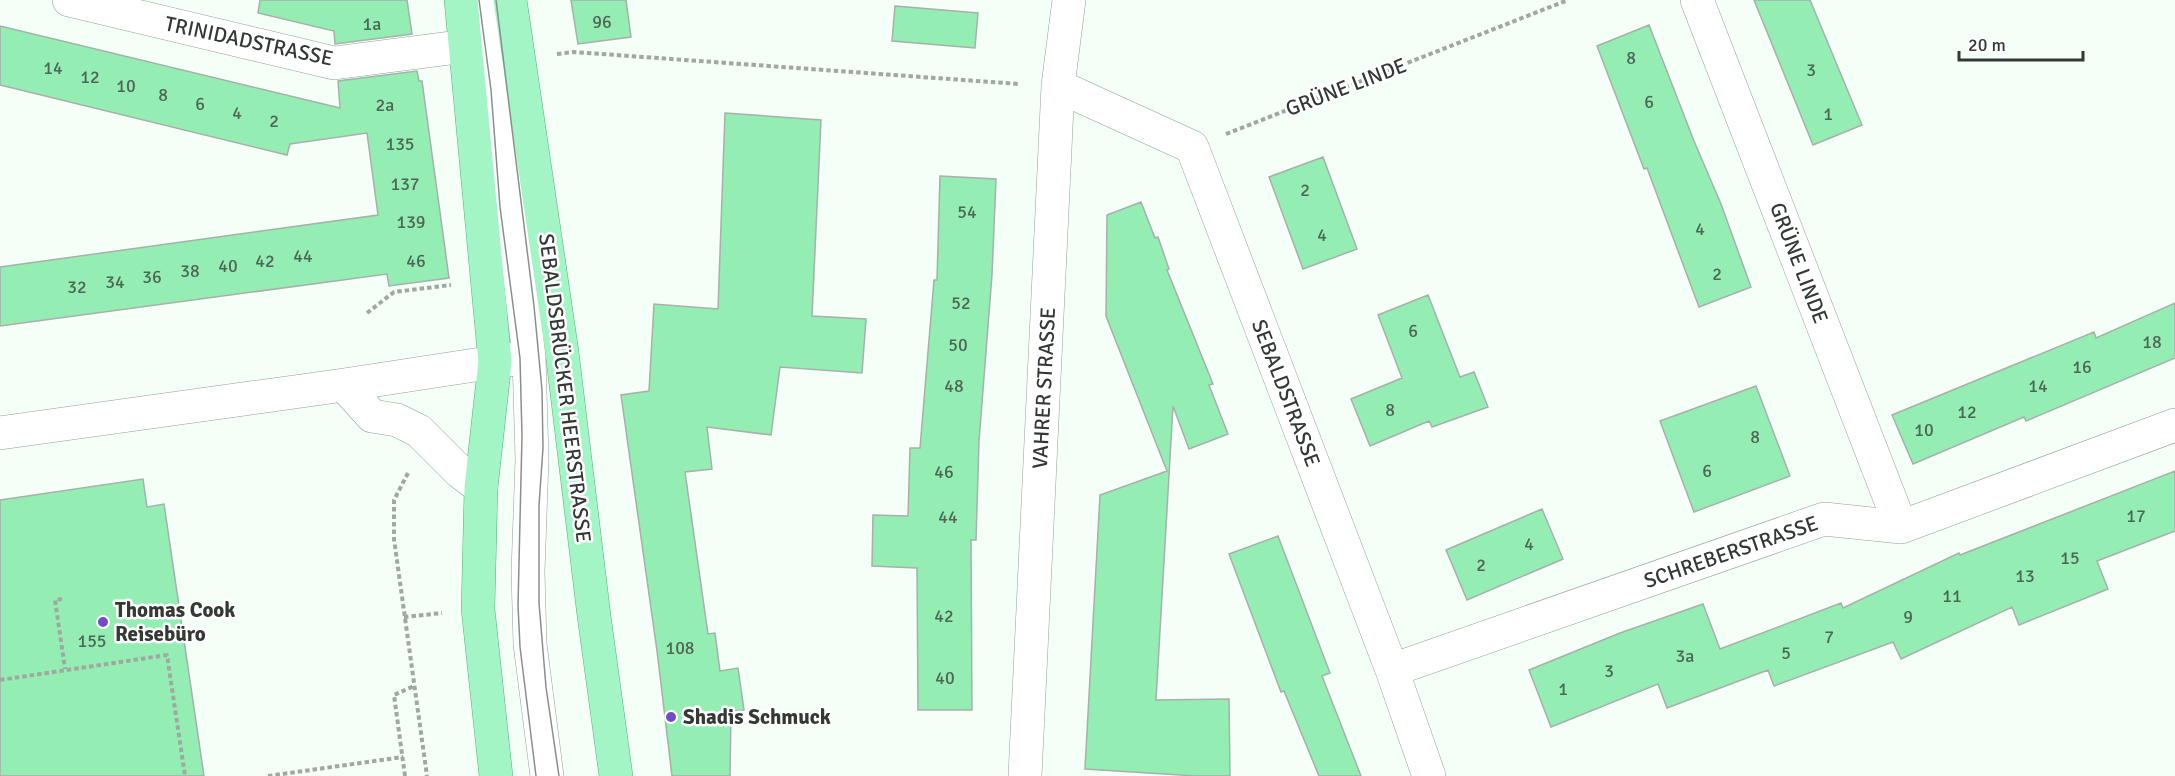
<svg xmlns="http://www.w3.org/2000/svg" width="2175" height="776" viewBox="0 0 2175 776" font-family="Signika,sans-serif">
	<rect width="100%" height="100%" fill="#f4fff7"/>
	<path fill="#94eeb4" stroke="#a7b0aa" stroke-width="1.5" d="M 260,0 L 407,0 L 412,34 L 335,44 L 334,31 L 258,13 Z
		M 571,0 L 626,0 L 631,37 L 578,44 Z
		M 1754,0 L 1810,0 L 1862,125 L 1813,145 Z
		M 895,6 L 978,13 L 975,48 L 892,41 Z
		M 1649,25 L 1694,141 L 1721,204 L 1751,287 L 1699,307 L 1647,168 L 1644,169 L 1597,46 Z
		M 0,26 L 340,108 L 338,81 L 417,71 L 419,81 L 422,81 L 449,278 L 389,286 L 387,274 L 0,326 L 0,267 L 378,215 L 367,133 L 290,144 L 287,155 L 0,85 Z
		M 725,113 L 821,120 L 812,316 L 866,319 L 862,373 L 780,367 L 771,435 L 707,427 L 712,469 L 685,472 L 708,634 L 715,633 L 720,671 L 738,668 L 744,710 L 731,711 L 730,776 L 672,776 L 657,651 L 621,395 L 649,391 L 654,304 L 718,309 Z
		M 1323,157 L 1357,249 L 1303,269 L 1269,177 Z
		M 940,176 L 996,179 L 992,275 L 979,441 L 976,540 L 971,540 L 972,710 L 918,710 L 917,568 L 872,566 L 873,515 L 908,516 L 910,448 L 920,448 L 934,280 L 937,280 Z
		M 1141,202 L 1155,238 L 1158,237 L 1169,269 L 1167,270 L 1213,384 L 1209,385 L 1228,434 L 1189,449 L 1173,406 L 1156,700 L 1229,699 L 1230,776 L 1196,776 L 1085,769 L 1100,495 L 1167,471 L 1106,316 L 1107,215 Z
		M 1428,295 L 1460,377 L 1474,372 L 1488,407 L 1432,427 L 1429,421 L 1370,446 L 1351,399 L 1402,378 L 1378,315 Z
		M 2175,303 L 2175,358 L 2026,421 L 2024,417 L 1913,464 L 1892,415 L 2094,332 L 2096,338 Z
		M 1756,386 L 1790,476 L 1694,512 L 1660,421 Z
		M 2175,471 L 2175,531 L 2097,561 L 2108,589 L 2019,625 L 2012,607 L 1901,659 L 1893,642 L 1774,686 L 1768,670 L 1667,708 L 1658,684 L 1551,727 L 1529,670 L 1620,633 L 1703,604 L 1720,649 L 1841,603 L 1843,608 L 1959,553 L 1960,555 Z
		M 143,479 L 147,507 L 164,504 L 204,776 L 0,776 L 0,500 Z
		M 1542,509 L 1563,559 L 1467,600 L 1446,550 Z
		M 1278,536 L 1330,673 L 1322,676 L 1361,776 L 1319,776 L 1284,691 L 1281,692 L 1229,554 Z"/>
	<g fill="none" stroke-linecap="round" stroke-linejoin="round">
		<g stroke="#959f98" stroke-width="34">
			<path id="minor" d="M 69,0 L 334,63 L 466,46
				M 488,0 L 529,357 L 532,459 L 528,572 L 530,644 L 547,776
				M 1697,0 L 1901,527
				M 1058,86 L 1192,147 L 1392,670 L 1429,776
				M 344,385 L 372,416 L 397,420 L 419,431 L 460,472 L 481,488
				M 0,433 L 344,385 L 521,358
				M 1392,670 L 1824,519 L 1901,527 L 2175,425
				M 1025,776 L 1058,86 L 1069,0"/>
		</g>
		<g stroke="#56af7a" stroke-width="34">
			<path id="major" d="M 461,0 L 495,362 L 481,488 L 478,609 L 496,776
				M 510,0 L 562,352 L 594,616 L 616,776"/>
		</g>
		<path stroke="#a0a8a2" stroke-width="4" stroke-dasharray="4.5 3" stroke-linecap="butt" d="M 557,54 L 574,52 L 1019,84
			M 1226,134 L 1568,0
			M 367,313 L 394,292 L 451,285
			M 408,473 L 394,500 L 394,539 L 427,776
			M 62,599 L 55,600 L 65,669
			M 404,617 L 442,613
			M 0,680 L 167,655 L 185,776
			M 268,776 L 403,757
			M 405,776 L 394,695 L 414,686"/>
		<use href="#minor" stroke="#fff" stroke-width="33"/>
		<use href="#major" stroke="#a4f5c5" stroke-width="33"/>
		<path stroke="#89908b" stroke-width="1.5" d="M 479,0 L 491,90 L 500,207 L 520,358 L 522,436 L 518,605 L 520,647 L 536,776
			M 496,0 L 534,306 L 542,390 L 543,448 L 539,505 L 539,603 L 546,687 L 559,776"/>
	</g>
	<g fill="#6e4ec7" stroke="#fff" stroke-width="2">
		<circle cx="103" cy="622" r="6"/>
		<circle cx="671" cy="717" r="6"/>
	</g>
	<g text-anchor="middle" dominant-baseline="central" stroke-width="5" stroke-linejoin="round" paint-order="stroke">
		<g font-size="18" fill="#4d6656">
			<text x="602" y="22">96</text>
			<text x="372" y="24">1a</text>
			<text x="1631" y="58">8</text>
			<text x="53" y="68">14</text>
			<text x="1811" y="70">3</text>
			<text x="90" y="77">12</text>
			<text x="126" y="86">10</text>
			<text x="163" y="95">8</text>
			<text x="1649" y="102">6</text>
			<text x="200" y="104">6</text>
			<text x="385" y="105">2a</text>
			<text x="237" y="113">4</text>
			<text x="1828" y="114">1</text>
			<text x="274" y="121">2</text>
			<text x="400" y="144">135</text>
			<text x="405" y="184">137</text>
			<text x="1305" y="190">2</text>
			<text x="967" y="212">54</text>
			<text x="411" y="222">139</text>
			<text x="1700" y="229">4</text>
			<text x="1322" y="235">4</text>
			<text x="303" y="256">44</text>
			<text x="265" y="261">42</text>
			<text x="416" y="261">46</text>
			<text x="228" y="266">40</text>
			<text x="190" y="271">38</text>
			<text x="1717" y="274">2</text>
			<text x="152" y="277">36</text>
			<text x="115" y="282">34</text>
			<text x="77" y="287">32</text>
			<text x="961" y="303">52</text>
			<text x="1413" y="331">6</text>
			<text x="2152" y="342">18</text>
			<text x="958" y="345">50</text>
			<text x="2082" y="367">16</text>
			<text x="954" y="386">48</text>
			<text x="2038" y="386">14</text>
			<text x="1390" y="410">8</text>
			<text x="1967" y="412">12</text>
			<text x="1924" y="430">10</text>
			<text x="1755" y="437">8</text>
			<text x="1707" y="471">6</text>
			<text x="944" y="472">46</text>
			<text x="2136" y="516">17</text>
			<text x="948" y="517">44</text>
			<text x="1529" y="544">4</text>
			<text x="2070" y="558">15</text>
			<text x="1481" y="565">2</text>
			<text x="2025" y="576">13</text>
			<text x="1952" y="596">11</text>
			<text x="944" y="616">42</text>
			<text x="1908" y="617">9</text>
			<text x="1829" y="637">7</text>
			<text x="92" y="641">155</text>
			<text x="680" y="648">108</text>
			<text x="1786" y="653">5</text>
			<text x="1685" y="656">3a</text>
			<text x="1609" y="671">3</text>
			<text x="945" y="678">40</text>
			<text x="1563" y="689">1</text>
		</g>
		<g font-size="21" fill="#353936" stroke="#fff">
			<text transform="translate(249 41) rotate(12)">TRINIDADSTRASSE</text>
			<text transform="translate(1346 87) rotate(-21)">GRÜNE LINDE</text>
			<text transform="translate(1799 263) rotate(69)">GRÜNE LINDE</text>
			<text transform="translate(565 388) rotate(83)">SEBALDSBRÜCKER HEERSTRASSE</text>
			<text transform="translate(1044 388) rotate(-87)">VAHRER STRASSE</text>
			<text transform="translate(1286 393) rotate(69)">SEBALDSTRASSE</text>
			<text transform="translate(1731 552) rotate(-19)">SCHREBERSTRASSE</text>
		</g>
		<g font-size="21" font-weight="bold" fill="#353936" stroke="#fff" text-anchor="start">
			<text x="115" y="610">Thomas Cook<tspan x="115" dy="24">Reisebüro</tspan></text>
			<text x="683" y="717">Shadis Schmuck</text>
		</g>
	</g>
	<path d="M1959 51v9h124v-9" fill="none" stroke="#353936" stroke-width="3"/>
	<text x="1968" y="51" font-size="18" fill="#353936" stroke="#ffffff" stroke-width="4.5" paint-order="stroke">20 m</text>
</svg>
